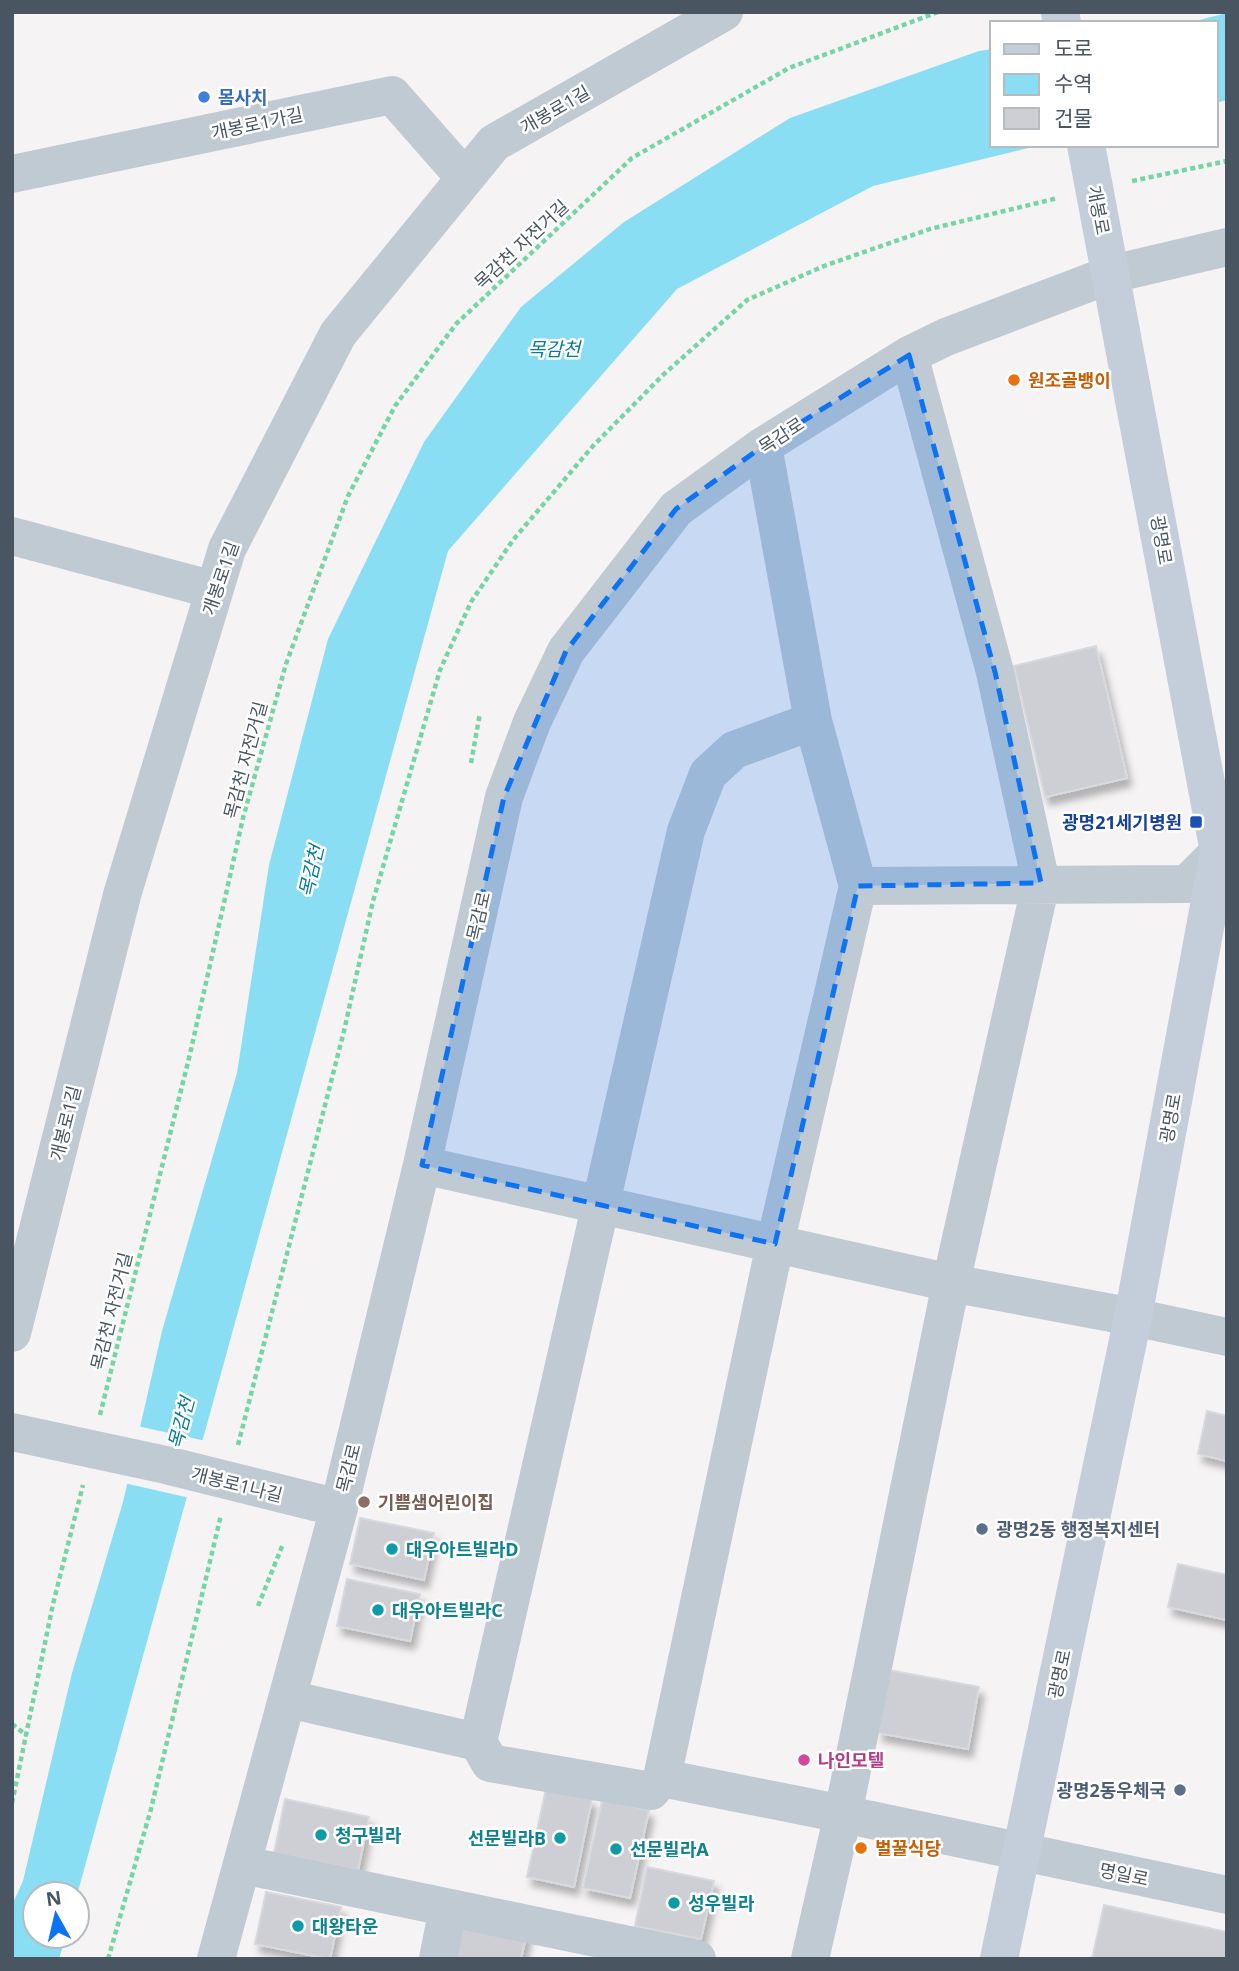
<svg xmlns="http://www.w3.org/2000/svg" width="1239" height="1971" viewBox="0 0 1239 1971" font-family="'Noto Sans','Noto Sans KR',sans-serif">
	<defs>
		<filter id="shadow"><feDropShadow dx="4.5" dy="8" stdDeviation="3.5" flood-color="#0004"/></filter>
	</defs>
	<rect width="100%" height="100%" fill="#f5f3f3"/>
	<path fill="#8adef3" d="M 1227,13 L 1227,100 L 1216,103 L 1216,23 L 1187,23 Z
		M 992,49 L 992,145 L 1041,145 L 873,186 L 677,289 L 448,551 L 77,1895 L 35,1894 L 35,1936 L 66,1936 L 59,1959 L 12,1959 L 12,1905 L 23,1881 L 72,1673 L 123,1502 L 162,1331 L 237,1073 L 269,865 L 328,639 L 424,442 L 521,307 L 624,222 L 790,118 L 979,51 Z"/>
	<path fill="#f5f3f3" d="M 137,1426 L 206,1441 L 190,1498 L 124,1483 Z"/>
	<path fill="#cdcfd5" stroke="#d6d9de" stroke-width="2" filter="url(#shadow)" d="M 1096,646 L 1127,778 L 1045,797 L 1014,666 Z
		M 1207,1411 L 1227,1416 L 1227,1461 L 1198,1454 Z
		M 360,1518 L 434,1533 L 424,1580 L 350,1564 Z
		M 1178,1564 L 1227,1575 L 1227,1620 L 1168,1607 Z
		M 347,1579 L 420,1594 L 410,1641 L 337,1626 Z
		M 889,1670 L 979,1687 L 968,1749 L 878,1733 Z
		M 546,1789 L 592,1799 L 574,1887 L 527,1877 Z
		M 285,1799 L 369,1817 L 358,1870 L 274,1853 Z
		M 602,1800 L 649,1810 L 630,1898 L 583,1888 Z
		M 647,1867 L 714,1881 L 701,1939 L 635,1926 Z
		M 266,1892 L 341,1907 L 330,1959 L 255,1944 Z
		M 1104,1905 L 1227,1932 L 1227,1959 L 1092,1959 Z
		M 453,1912 L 528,1928 L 521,1959 L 443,1959 Z"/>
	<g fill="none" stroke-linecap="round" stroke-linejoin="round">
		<path stroke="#75d5a5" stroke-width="4.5" stroke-dasharray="5 3.5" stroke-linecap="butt" d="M 1132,181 L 1227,161
			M 471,763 L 480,713
			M 100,1415 L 190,1054 L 243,818 L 286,664 L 348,496 L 395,406 L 456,324 L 632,158 L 789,68 L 938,12
			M 238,1445 L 344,1031 L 373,901 L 440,670 L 471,602 L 513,540 L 593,446 L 663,375 L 747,300 L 824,266 L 930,229 L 1058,198
			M 258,1606 L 283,1544
			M 12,1724 L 26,1735
			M 12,1803 L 53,1604 L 83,1485
			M 108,1959 L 151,1809 L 221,1515"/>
		<path stroke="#c0cad3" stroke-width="38" d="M 12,174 L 392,95 L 465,178
			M 909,355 L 995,672 L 1041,883 L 951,1283 L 1133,1317 L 1227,1337
			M 12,536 L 214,590
			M 858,886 L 1187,884 L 1219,852
			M 12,1333 L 122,895 L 227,549 L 338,334 L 494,143 L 724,12
			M 12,1432 L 166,1465 L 339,1508
			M 288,1699 L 478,1742 L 490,1763 L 651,1791 L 662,1778 L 843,1814 L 951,1283 L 422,1165
			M 478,1742 L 686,831 L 708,774 L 734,750 L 813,721
			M 662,1778 L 775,1244 L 858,886 L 813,721 L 763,446
			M 243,1865 L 697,1959
			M 216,1959 L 339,1508 L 422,1165 L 504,797 L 532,722 L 566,651 L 676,509 L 763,446 L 909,355 L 946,337 L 1112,274 L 1227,247
			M 438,1959 L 448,1908
			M 810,1959 L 843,1814 L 1227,1895"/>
		<path stroke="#c3ceda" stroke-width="38" d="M 1060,12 L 1062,23
			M 999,1959 L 1133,1317 L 1219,852 L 1086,145"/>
	</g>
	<path fill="#0e73f3" fill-opacity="0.2" stroke="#0e73f3" stroke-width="5" stroke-dasharray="14 9" stroke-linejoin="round" d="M 909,355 L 995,672 L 1041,883 L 858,886 L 775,1244 L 422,1165 L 504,797 L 566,651 L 676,509 L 763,446 Z"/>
	<circle fill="#3f7fe0" stroke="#fff" stroke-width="2.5" cx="204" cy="97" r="7"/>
	<g fill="#e8710a" stroke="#fff" stroke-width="2.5">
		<circle cx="1014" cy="380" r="7"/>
		<circle cx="861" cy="1848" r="7"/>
	</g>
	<rect fill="#1a4fb4" stroke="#fff" stroke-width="2.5" x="1189" y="815" width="14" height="14" rx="3.5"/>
	<circle fill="#8d6e63" stroke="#fff" stroke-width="2.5" cx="364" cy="1502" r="7"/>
	<g fill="#5c6f8a" stroke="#fff" stroke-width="2.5">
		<circle cx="982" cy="1529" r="7"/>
		<circle cx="1180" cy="1790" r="7"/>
	</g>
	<g fill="#0f9aa8" stroke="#fff" stroke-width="2.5">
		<circle cx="392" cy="1549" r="7"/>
		<circle cx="378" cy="1610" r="7"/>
		<circle cx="321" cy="1835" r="7"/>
		<circle cx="560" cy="1838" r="7"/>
		<circle cx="616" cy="1849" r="7"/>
		<circle cx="674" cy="1903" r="7"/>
		<circle cx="298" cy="1926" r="7"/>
	</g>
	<circle fill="#d1479c" stroke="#fff" stroke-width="2.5" cx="804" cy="1760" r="7"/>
	<g text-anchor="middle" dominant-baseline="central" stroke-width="5" stroke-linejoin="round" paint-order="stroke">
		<g font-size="18" font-weight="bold" fill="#366cbe" stroke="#fff" text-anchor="start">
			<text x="218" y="97">몸사치</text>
		</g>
		<g font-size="18" fill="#495662" stroke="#fff">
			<text transform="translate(555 109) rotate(-30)">개봉로1길</text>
			<text transform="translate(257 123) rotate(-12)">개봉로1가길</text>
			<text transform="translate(1099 210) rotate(79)">개봉로</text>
			<text transform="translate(521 244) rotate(-43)">목감천 자전거길</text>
			<text transform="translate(781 435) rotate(-33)">목감로</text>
			<text transform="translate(1162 540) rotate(80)">광명로</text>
			<text transform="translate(220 578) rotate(-71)">개봉로1길</text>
			<text transform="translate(245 760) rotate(-75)">목감천 자전거길</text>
			<text transform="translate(478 916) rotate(-77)">목감로</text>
			<text transform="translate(1170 1118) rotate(-80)">광명로</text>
			<text transform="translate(65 1123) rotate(-76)">개봉로1길</text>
			<text transform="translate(111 1311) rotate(-76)">목감천 자전거길</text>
			<text transform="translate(348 1468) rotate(-76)">목감로</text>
			<text transform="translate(237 1484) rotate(14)">개봉로1나길</text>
			<text transform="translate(1059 1674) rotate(-78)">광명로</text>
			<text transform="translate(1124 1874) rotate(12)">명일로</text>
		</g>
		<g font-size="18" font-weight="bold" fill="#c56008" stroke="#fff" text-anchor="start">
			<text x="1028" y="380">원조골뱅이</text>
			<text x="875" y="1848">벌꿀식당</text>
		</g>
		<g font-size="18" font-weight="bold" fill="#164399" stroke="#fff" text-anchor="end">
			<text x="1182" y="822">광명21세기병원</text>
		</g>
		<g font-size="18" font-weight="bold" fill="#785e54" stroke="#fff" text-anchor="start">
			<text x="378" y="1502">기쁨샘어린이집</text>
		</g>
		<g font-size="18" font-weight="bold" fill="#4e5e75" stroke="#fff" text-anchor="start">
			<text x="996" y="1529">광명2동 행정복지센터</text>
			<text x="1166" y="1790" text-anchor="end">광명2동우체국</text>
		</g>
		<g font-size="18" font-weight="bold" fill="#0d838f" stroke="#fff" text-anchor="start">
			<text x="406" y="1549">대우아트빌라D</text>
			<text x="392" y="1610">대우아트빌라C</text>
			<text x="335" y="1835">청구빌라</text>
			<text x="546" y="1838" text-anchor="end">선문빌라B</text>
			<text x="630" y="1849">선문빌라A</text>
			<text x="688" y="1903">성우빌라</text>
			<text x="312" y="1926">대왕타운</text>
		</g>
		<g font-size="18" font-weight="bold" fill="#b23c85" stroke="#fff" text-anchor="start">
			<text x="818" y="1760">나인모텔</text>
		</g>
		<g font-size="19" font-style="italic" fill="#057b9a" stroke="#fff">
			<text x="554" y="349">목감천</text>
			<text transform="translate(311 871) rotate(-77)">목감천</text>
			<text transform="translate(181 1423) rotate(-75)">목감천</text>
		</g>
	</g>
	<rect width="1239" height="1971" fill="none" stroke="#495662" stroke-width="28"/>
	<rect x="990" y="21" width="228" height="126" fill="#ffffff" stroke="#b6bbc0" stroke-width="2"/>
	<rect x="1004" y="44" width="35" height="10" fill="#c3ceda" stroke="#b6bbc0" stroke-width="2"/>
	<text x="1054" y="56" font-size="21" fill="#495662">도로</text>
	<rect x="1004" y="74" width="35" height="21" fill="#8adef3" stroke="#b6bbc0" stroke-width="2"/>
	<text x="1054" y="91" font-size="21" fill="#495662">수역</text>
	<rect x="1004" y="108" width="35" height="21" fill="#cdcfd5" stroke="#b6bbc0" stroke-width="2"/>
	<text x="1054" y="126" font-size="21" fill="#495662">건물</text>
	<g transform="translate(56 1915) rotate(352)"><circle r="33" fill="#ffffff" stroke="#b6bbc0" stroke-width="2"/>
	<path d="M0-5L12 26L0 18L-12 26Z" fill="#0e73f3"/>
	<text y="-10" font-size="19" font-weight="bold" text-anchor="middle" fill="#495662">N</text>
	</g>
</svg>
